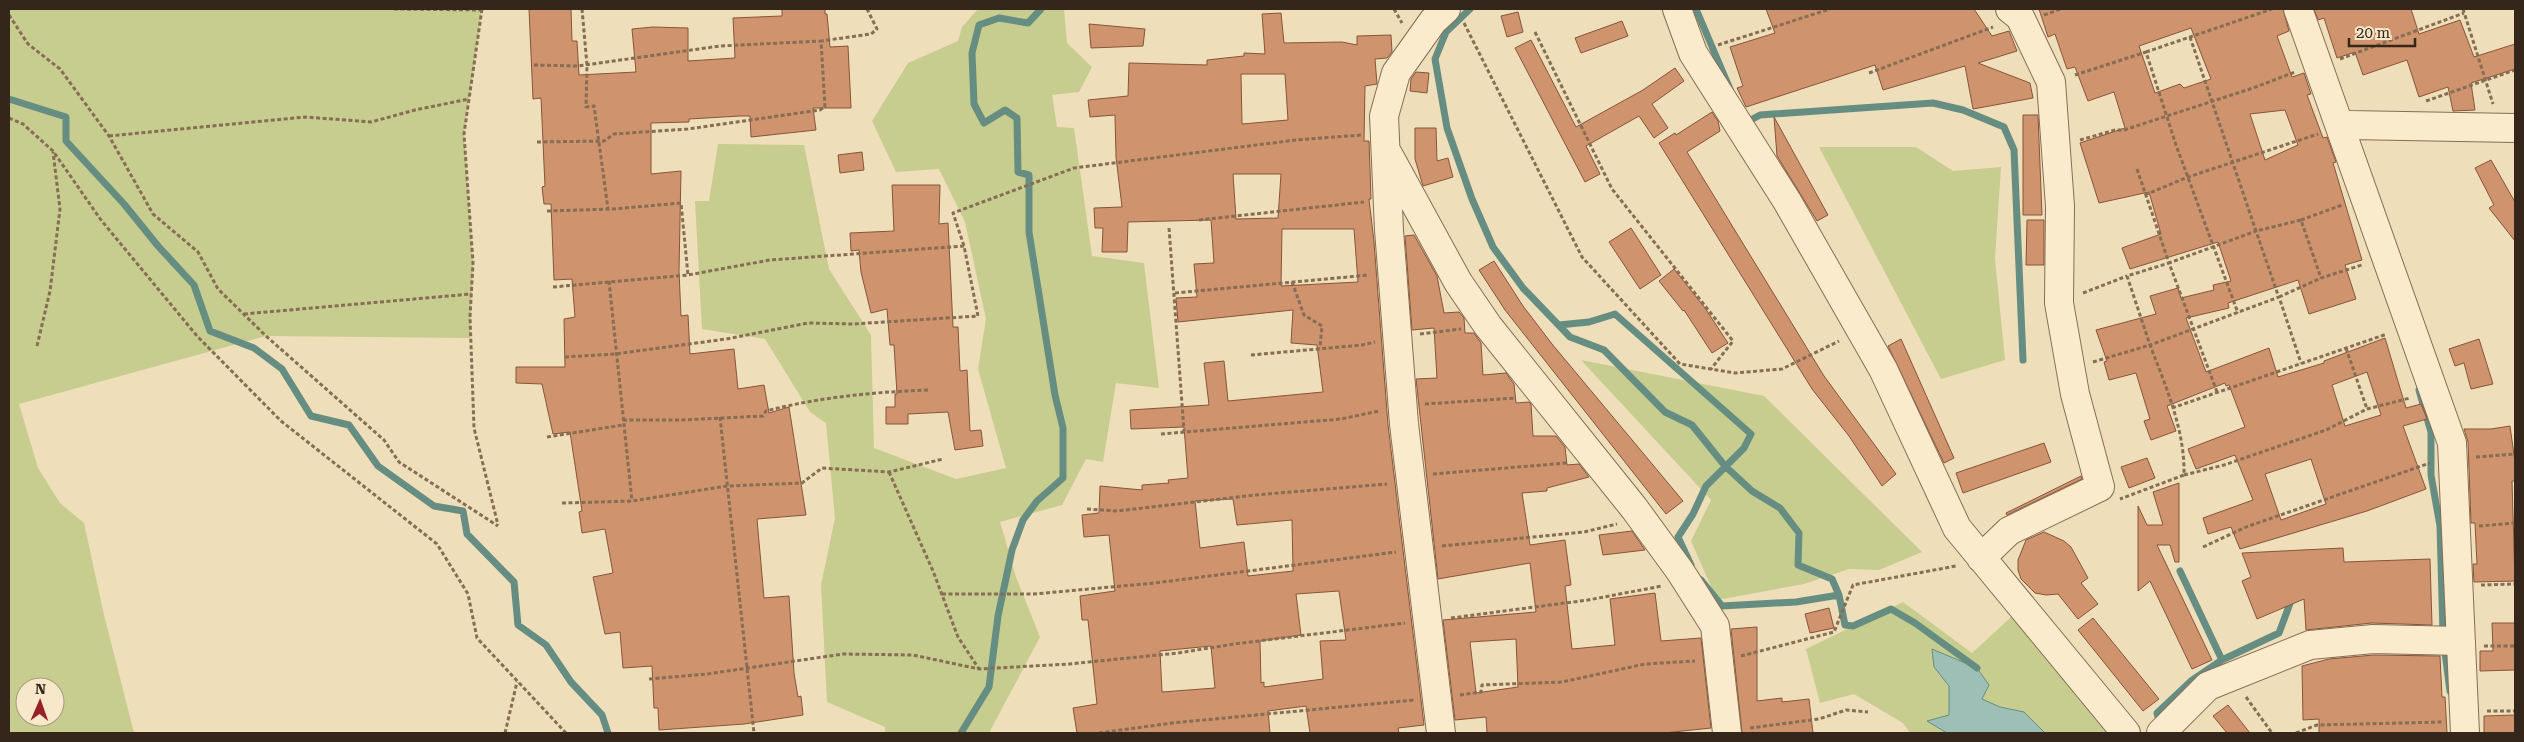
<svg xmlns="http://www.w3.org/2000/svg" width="2524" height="742" viewBox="0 0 2524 742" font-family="'Roboto Serif',serif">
	<rect width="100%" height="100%" fill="#efdeba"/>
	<path fill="#c7cd8e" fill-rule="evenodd" d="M 9,9 L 482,10 L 464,134 L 473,263 L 470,338 L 266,336 L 19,404 L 38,468 L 60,503 L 84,523 L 104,615 L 134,733 L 9,733 ZM 25,687 L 55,687 L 55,717 L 25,717 Z
		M 978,9 L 1064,9 L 1067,43 L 1092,67 L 1079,92 L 1052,95 L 1057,127 L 1074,128 L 1092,256 L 1144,263 L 1159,388 L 1116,383 L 1103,462 L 1086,459 L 1062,505 L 1000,522 L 1016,577 L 1040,637 L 989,733 L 885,733 L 885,727 L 827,702 L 821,585 L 835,518 L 826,423 L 810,412 L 765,339 L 702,329 L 695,201 L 709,201 L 718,144 L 804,145 L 829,269 L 871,335 L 874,448 L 956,479 L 1006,468 L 978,369 L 986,319 L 965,222 L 939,169 L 896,172 L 872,121 L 908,63 L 958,41 L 962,27 Z
		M 1819,147 L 1916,147 L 1953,171 L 2001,167 L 1995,259 L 2005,360 L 1941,379 Z
		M 1581,360 L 1764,396 L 1922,552 L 1879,570 L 1849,569 L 1804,584 L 1717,600 L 1691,541 L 1711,500 Z
		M 1903,602 L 1972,653 L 2021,608 L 2126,733 L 1910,733 L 1903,723 L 1854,694 L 1820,703 L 1806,649 Z"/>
	<path fill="#9ebfb5" stroke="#668d82" d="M 1932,649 L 1977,668 L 1989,685 L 1982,699 L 2000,707 L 2024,712 L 2045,733 L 1947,733 L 1927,721 L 1949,715 L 1949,686 L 1934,667 Z"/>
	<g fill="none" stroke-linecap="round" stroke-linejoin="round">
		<path stroke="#668d82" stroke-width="7" d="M 1470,9 L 1446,32 L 1435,59 L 1447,128 L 1472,199 L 1493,247 L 1523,288 L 1570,337 L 1604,350 L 1665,412 L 1692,425 L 1725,466 L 1752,491 L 1780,508 L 1799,533 L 1798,565 L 1832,579 L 1839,595 L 1845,625 L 1853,626 L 1891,609 L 1915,623 L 1977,668
			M 1696,9 L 1730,89
			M 9,99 L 66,117 L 66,141 L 124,204 L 158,246 L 194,285 L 210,331 L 254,348 L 282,369 L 311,416 L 349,425 L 378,466 L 434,506 L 463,511 L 467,534 L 514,582 L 518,625 L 546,645 L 571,682 L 602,715 L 608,733
			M 1745,118 L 1749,121 L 1760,115 L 1933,103 L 1963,110 L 2004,127 L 2014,150 L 2023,360
			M 1559,325 L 1589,322 L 1615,314 L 1751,434 L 1744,448 L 1706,486 L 1693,514 L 1678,537 L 1691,565
			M 2419,390 L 2431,432 L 2431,475 L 2440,526 L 2443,634
			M 2180,571 L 2222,660 L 2279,633 L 2292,598
			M 1701,580 L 1722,606 L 1796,602 L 1839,595
			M 2444,645 L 2450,691
			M 2160,725 L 2157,713 L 2191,681 L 2222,660
			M 961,733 L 989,687 L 998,616 L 1012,550 L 1023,520 L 1037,501 L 1063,478 L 1063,428 L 1055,395 L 1029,232 L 1029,175 L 1018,172 L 1017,118 L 1005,110 L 984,123 L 974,104 L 972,53 L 979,25 L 999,18 L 1028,23 L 1041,9"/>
	</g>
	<path fill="#cf936d" stroke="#865539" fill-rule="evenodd" d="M 529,9 L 571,9 L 572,41 L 577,41 L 579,75 L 636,72 L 632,29 L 653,27 L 688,28 L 688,61 L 735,58 L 733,18 L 782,16 L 782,9 L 825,9 L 825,14 L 827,14 L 830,47 L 848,46 L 851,108 L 813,108 L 816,130 L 751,137 L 750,116 L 740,116 L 689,119 L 689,122 L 651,123 L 651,174 L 681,171 L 679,271 L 681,316 L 688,315 L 690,354 L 734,349 L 738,389 L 764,385 L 769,413 L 789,407 L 806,515 L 757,519 L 764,598 L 789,596 L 794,673 L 798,697 L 801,696 L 803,715 L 744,724 L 659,730 L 658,708 L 654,708 L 652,666 L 623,668 L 620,632 L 605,634 L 593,577 L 613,573 L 605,529 L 582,533 L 579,512 L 582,511 L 570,432 L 553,434 L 542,384 L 516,383 L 516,367 L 565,367 L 564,319 L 575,317 L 572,279 L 554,280 L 551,204 L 544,204 L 542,187 L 545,186 L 541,98 L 533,99 Z
		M 1766,9 L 1974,9 L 1992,36 L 2009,31 L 2017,51 L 1978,63 L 2030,83 L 2033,98 L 1973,109 L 1965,66 L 1883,90 L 1875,65 L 1746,107 L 1737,88 L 1743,86 L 1730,47 L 1775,33 Z
		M 2039,9 L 2283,9 L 2289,31 L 2277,36 L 2292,77 L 2304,73 L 2311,94 L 2307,95 L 2323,138 L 2327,137 L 2336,162 L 2333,163 L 2362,260 L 2345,265 L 2356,299 L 2309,314 L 2298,280 L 2228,303 L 2229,308 L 2186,318 L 2206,372 L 2269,348 L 2278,377 L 2324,363 L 2324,361 L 2385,338 L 2406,408 L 2421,404 L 2427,419 L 2403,426 L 2426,489 L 2367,511 L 2240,549 L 2231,527 L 2208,534 L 2203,518 L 2253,500 L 2235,455 L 2196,469 L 2188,449 L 2245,427 L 2229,385 L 2226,386 L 2225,383 L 2167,406 L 2176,431 L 2151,440 L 2144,421 L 2150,419 L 2136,373 L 2109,380 L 2104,362 L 2107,361 L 2096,330 L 2156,314 L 2150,296 L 2178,288 L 2181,298 L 2214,290 L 2213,285 L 2231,281 L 2218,242 L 2130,269 L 2122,248 L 2161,234 L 2149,192 L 2099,203 L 2080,143 L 2125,128 L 2114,92 L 2088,101 L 2075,67 L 2067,69 L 2055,34 L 2048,37 ZM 2191,28 L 2211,79 L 2184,88 L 2180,84 L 2155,93 L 2139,46 ZM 2285,110 L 2298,145 L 2265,160 L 2250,114 ZM 2367,372 L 2381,415 L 2345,426 L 2332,385 ZM 2311,459 L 2326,504 L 2281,520 L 2265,474 Z
		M 2314,9 L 2411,9 L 2419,34 L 2460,20 L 2474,57 L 2515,44 L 2515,69 L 2471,83 L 2475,110 L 2453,111 L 2448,87 L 2419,97 L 2407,60 L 2363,75 L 2355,52 L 2337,58 L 2324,18 L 2318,20 Z
		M 1518,12 L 1523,32 L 1507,37 L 1501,16 Z
		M 1281,13 L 1284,43 L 1342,42 L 1357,45 L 1357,36 L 1391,35 L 1392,52 L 1387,58 L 1375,59 L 1377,84 L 1365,86 L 1364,141 L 1369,141 L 1371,199 L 1369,199 L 1374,242 L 1388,425 L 1424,725 L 1398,728 L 1399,733 L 1310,733 L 1306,706 L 1268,711 L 1270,733 L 1077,733 L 1073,708 L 1097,704 L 1088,620 L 1082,620 L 1080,596 L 1115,591 L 1109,535 L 1084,537 L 1082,515 L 1099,513 L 1100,486 L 1142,490 L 1142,485 L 1169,483 L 1168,480 L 1188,478 L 1184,427 L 1131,429 L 1130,410 L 1209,405 L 1204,363 L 1224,361 L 1228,401 L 1323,392 L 1317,345 L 1291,343 L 1293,310 L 1178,322 L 1176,298 L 1197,297 L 1194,264 L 1214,263 L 1211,220 L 1128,222 L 1127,252 L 1102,252 L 1103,228 L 1095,228 L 1094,208 L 1122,207 L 1116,157 L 1115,115 L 1090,117 L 1088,100 L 1128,96 L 1129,63 L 1207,65 L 1207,60 L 1244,56 L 1244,53 L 1265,54 L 1262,14 ZM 1241,74 L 1285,74 L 1288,120 L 1242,124 ZM 1233,174 L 1281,174 L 1278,218 L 1236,219 ZM 1282,229 L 1354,229 L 1358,282 L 1281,286 ZM 1233,499 L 1237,525 L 1292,520 L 1293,571 L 1248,576 L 1244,542 L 1200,548 L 1195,501 ZM 1339,591 L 1346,640 L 1320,641 L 1323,679 L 1264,687 L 1264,682 L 1261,683 L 1260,641 L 1301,635 L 1296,594 ZM 1211,646 L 1215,688 L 1162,692 L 1160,651 Z
		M 1622,21 L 1628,36 L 1581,53 L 1575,38 Z
		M 1089,24 L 1145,29 L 1143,46 L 1091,48 Z
		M 1531,40 L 1576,127 L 1643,90 L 1675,68 L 1684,81 L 1652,104 L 1668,128 L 1654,138 L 1639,116 L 1586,146 L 1600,174 L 1585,182 L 1515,48 Z
		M 1416,72 L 1429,73 L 1427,93 L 1410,91 L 1411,79 Z
		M 1712,112 L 1718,121 L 1720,131 L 1687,152 L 1824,376 L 1896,474 L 1882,486 L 1849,436 L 1812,389 L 1659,143 L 1675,133 L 1676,135 Z
		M 2023,115 L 2038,115 L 2042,215 L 2023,215 Z
		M 1774,117 L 1828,215 L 1817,221 L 1777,156 Z
		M 1415,128 L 1436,128 L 1437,161 L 1448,158 L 1453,177 L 1423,186 L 1415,159 Z
		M 862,152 L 864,170 L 840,173 L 838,155 Z
		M 2491,160 L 2515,202 L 2515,241 L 2489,208 L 2494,205 L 2475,168 Z
		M 892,185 L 940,185 L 939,224 L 948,223 L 953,327 L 958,327 L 960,371 L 967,370 L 970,431 L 981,430 L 983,446 L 955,450 L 948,412 L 908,414 L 908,424 L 886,424 L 886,407 L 895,407 L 895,394 L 897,394 L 894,345 L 890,345 L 887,309 L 871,313 L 861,272 L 859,250 L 851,251 L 850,233 L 894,231 Z
		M 2027,220 L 2044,220 L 2044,265 L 2026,265 Z
		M 1631,228 L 1661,275 L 1640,289 L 1609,242 Z
		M 1414,235 L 1437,276 L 1444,313 L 1459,312 L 1464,318 L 1465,333 L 1474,333 L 1481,343 L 1483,375 L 1506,373 L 1514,384 L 1516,403 L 1529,402 L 1531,404 L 1533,436 L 1556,436 L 1565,447 L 1567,465 L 1579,464 L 1589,477 L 1547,488 L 1547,491 L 1522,493 L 1530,545 L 1565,540 L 1571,585 L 1565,586 L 1572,649 L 1615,645 L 1610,599 L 1655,593 L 1661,641 L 1701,638 L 1711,728 L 1664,733 L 1487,733 L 1486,717 L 1455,720 L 1443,620 L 1536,612 L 1530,563 L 1438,579 L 1416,379 L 1437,378 L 1434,328 L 1412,330 L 1405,236 ZM 1516,639 L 1518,687 L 1476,693 L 1470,642 Z
		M 1494,261 L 1523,306 L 1552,344 L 1683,501 L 1666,514 L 1505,310 L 1479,270 Z
		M 1674,269 L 1705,308 L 1728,343 L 1712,353 L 1684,310 L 1683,311 L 1659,281 Z
		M 1901,339 L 1954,458 L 1944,463 L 1888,346 Z
		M 2479,339 L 2493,384 L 2471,389 L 2464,363 L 2455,366 L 2449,349 Z
		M 2510,426 L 2515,462 L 2515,481 L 2512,481 L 2515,581 L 2474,582 L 2473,564 L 2477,564 L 2475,523 L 2471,523 L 2468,442 L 2464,429 L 2491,429 Z
		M 2044,443 L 2051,462 L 1963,493 L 1956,473 Z
		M 2147,458 L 2155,478 L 2129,488 L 2121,467 Z
		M 2081,476 L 2082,479 L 2007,515 L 2006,513 Z
		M 2179,483 L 2179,562 L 2175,562 L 2170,545 L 2157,545 L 2212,660 L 2192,669 L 2150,581 L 2138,591 L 2138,506 L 2147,525 L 2163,525 L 2153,492 Z
		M 1632,531 L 1645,550 L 1603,555 L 1599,535 Z
		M 2044,532 L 2064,541 L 2071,547 L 2088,578 L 2081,583 L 2098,604 L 2078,619 L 2058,594 L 2046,595 L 2035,593 L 2021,579 L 2018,570 L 2018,560 L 2026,540 Z
		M 2343,548 L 2344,562 L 2430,559 L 2432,625 L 2372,623 L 2306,630 L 2304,599 L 2257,619 L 2242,581 L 2251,577 L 2242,553 Z
		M 1829,608 L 1834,628 L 1810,633 L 1805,614 Z
		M 2093,618 L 2159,699 L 2143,711 L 2078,630 Z
		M 2492,623 L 2515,623 L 2515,670 L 2480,671 L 2480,651 L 2493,651 Z
		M 1757,627 L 1757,701 L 1782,698 L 1782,702 L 1809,699 L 1813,733 L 1742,733 L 1731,629 Z
		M 2374,655 L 2440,656 L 2442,697 L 2445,697 L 2447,733 L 2319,733 L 2319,719 L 2303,720 L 2302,666 L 2329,659 Z
		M 2228,705 L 2250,733 L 2227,733 L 2213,716 Z
		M 2515,715 L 2515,733 L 2484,733 L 2484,716 Z"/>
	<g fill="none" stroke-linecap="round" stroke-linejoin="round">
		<g stroke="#866d54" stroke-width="30">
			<path id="minor" d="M 1677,9 L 1693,53 L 1787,201 L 1883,369 L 1957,528 L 2126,733
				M 2298,9 L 2452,443 L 2465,733
				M 2340,127 L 2349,125 L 2515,128
				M 1388,154 L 1458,282 L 1488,326 L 1634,508 L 1680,571 L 1715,626 L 1727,733
				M 1981,558 L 2009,531 L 2100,487 L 2075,394 L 2059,303 L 2060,206 L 2051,82 L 2020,17 L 2010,9
				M 1441,733 L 1404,424 L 1389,230 L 1384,116 L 1396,73 L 1433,21 L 1446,9
				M 2161,733 L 2208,686 L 2310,645 L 2373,639 L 2461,641"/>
		</g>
		<path stroke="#866d54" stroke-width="3" stroke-dasharray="4 2.5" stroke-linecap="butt" d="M 394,9 L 482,10
			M 482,9 L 464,134 L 473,263 L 470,317 L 474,428 L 498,525
			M 582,9 L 587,65 L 586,107 L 594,106 L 608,209
			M 1394,9 L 1402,23
			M 2463,9 L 2493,104
			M 9,15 L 28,44 L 60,69 L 109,136 L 153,214 L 198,252 L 218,289 L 266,336 L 384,440 L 399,462 L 498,526
			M 2044,15 L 2061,9
			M 1464,23 L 1582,257 L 1680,364 L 1735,373 L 1782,369 L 1839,341
			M 1535,32 L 1612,189 L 1733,341 L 1711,369
			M 2190,37 L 2256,231 L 2301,220 L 2321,278
			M 1718,45 L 1830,9
			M 2146,52 L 2272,9
			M 2340,59 L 2464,13
			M 534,65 L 578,66 L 720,46 L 821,41
			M 1869,73 L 1993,27
			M 2075,75 L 2146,52 L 2176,145 L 2238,313
			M 2426,101 L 2515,70
			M 9,118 L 23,124 L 53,151 L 101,220 L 197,336 L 281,421 L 437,544 L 468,594 L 477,638 L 566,733
			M 109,136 L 305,117 L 371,122 L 415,110 L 469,99
			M 2080,140 L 2115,130 L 2124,130 L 2253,88 L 2295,72
			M 537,142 L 604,141 L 614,134 L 688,129 L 820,110 L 825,107 L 821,41 L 871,34 L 877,29 L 867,9
			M 2137,169 L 2169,263 L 2127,276 L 2150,345 L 2279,297 L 2301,363
			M 2145,195 L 2188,177 L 2318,134
			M 547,211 L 613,209 L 681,203 L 688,275
			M 1199,220 L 1364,202
			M 2301,220 L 2342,205
			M 1169,228 L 1184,431
			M 609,281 L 632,501
			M 1292,282 L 1304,315 L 1322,326 L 1320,347
			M 553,287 L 688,275 L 770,260 L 964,246
			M 1175,293 L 1369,275
			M 2083,293 L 2127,276
			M 2279,297 L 2321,278 L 2362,265
			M 244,314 L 471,294
			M 1420,334 L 1461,329
			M 37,346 L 50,291 L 60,209 L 53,152
			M 2346,348 L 2367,409
			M 1251,355 L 1362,345 L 1375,342
			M 565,357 L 615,354 L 726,339 L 808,323 L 853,324 L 978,316 L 964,246 L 953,213 L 1074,168 L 1296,140 L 1362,135
			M 2093,362 L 2150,345 C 2166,387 2185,430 2184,475 L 2120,499
			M 2217,392 L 2169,263 L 2256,231 L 2279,298
			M 1425,404 L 1516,398
			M 2172,408 L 2387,334
			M 720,417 L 754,733
			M 623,420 L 681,420 L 763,416 L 766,411 C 820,397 874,392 929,390
			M 1161,434 L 1341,419 L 1379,411
			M 547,437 L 623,425
			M 2476,457 L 2515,454
			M 889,472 L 933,571 L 958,637 L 979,669
			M 1433,474 L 1567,463
			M 2184,475 L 2224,465 L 2326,430 L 2367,409 L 2410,398
			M 562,503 L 632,501 L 727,486 L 802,483 L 822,468 L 889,472 L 943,459
			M 1087,509 L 1117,511 L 1255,495 L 1387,484
			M 2479,526 L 2515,523
			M 1442,546 L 1584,532 L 1617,524
			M 2203,547 L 2246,527 L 2430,463
			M 2481,585 L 2515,584
			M 942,594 L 1034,594 L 1155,583 L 1396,552
			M 1451,618 L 1588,600 L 1662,586
			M 2484,646 L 2515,646
			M 1741,656 L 1834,632 L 1853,585 L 1956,566
			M 649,679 L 707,674 L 843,654 L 913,655 L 979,669 L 1069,664 L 1178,653 L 1234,644 L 1405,623
			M 1460,695 L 1481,692 L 1482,685 L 1562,682 L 1645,664 L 1695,661
			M 2246,697 L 2272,733
			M 2487,711 L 2515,711
			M 1750,728 L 1819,719 L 1846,710 L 1868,712
			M 505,733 L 517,682
			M 1099,733 L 1172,723 L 1414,700
			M 2296,733 L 2317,725 L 2442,722"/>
		<use href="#minor" stroke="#faebcd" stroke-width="28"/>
	</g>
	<rect width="2524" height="742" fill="none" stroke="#34261a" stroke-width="20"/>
	<g transform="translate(40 702) rotate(2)"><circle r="24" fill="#f6e8c9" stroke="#a89a83"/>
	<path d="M0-4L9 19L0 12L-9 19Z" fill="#972126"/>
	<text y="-8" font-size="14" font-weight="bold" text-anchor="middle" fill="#34261a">N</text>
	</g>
	<path d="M2349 38v8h66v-8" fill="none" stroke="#34261a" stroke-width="2.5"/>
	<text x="2356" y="38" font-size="15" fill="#34261a" stroke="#f6e8c9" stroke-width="4" paint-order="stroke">20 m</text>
</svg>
